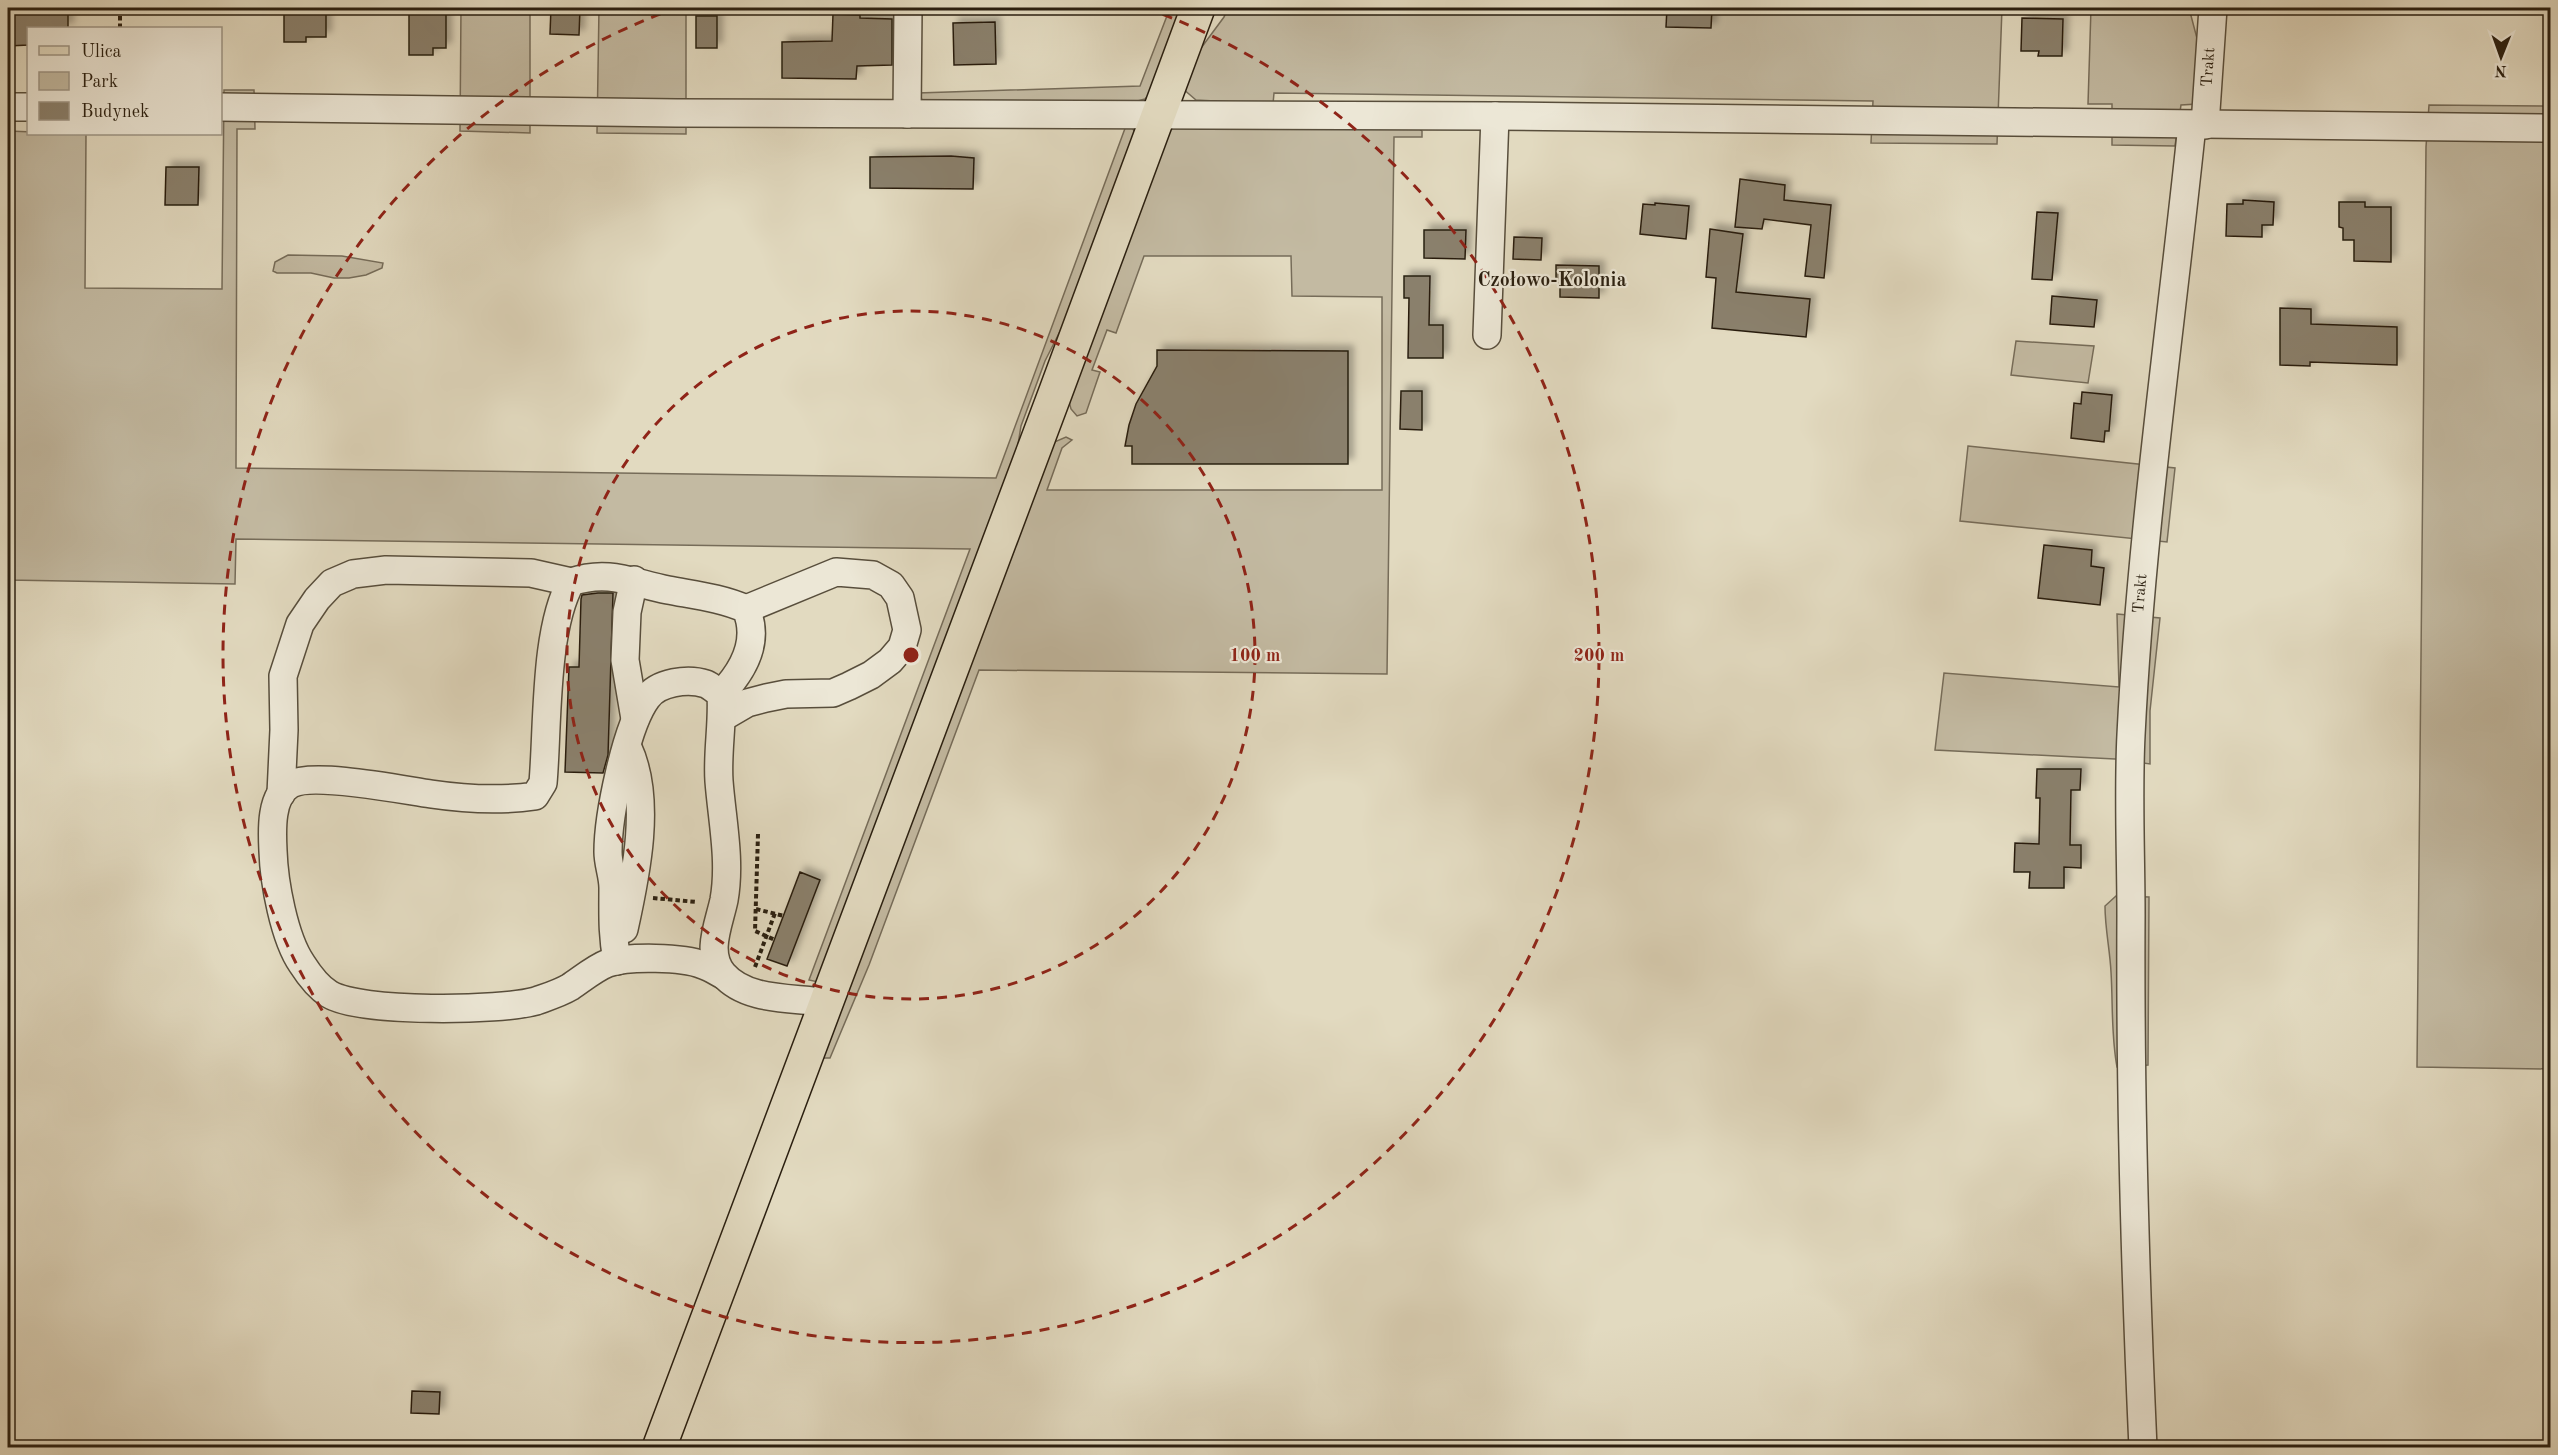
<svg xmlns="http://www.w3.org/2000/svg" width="2558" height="1455" viewBox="0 0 2558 1455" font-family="'Old Standard TT',serif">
	<defs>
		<filter id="shadow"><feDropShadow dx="5.5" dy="-5.5" stdDeviation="3" flood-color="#0004"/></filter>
	</defs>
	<rect width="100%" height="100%" fill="#e2dac0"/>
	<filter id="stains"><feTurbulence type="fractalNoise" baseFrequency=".00333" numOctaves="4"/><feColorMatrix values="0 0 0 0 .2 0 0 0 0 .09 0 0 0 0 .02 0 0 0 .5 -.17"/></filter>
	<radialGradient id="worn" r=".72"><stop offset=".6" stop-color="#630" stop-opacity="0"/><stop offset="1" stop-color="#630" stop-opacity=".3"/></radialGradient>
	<path fill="#c3baa2" stroke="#766c59" stroke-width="1.5" d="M 461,8 L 530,8 L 530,133 L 460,131 Z
		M 599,8 L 686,8 L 686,134 L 597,133 Z
		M 1170,8 L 1186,8 L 1156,87 L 1145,99 L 1130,103 L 924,103 L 918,93 L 1140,86 Z
		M 1228,8 L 2002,8 L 1997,144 L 1871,143 L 1873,101 L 1274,93 L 1273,104 L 1196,100 L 1182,88 L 1187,67 L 1224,17 Z
		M 2091,8 L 2189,8 L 2214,103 L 2181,105 L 2175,146 L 2112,145 L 2112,104 L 2088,104 Z
		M 224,90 L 254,90 L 255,129 L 237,129 L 236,468 L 996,478 L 1127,123 L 1132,127 L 1137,137 L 1083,286 L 1045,361 L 1021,426 L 1014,469 L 818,982 L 809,980 L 970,549 L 236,539 L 235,584 L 8,580 L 8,131 L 86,134 L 85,288 L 222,289 Z
		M 2429,105 L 2550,106 L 2550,1069 L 2417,1067 L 2426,147 Z
		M 1414,125 L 1422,131 L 1422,137 L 1394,137 L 1387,674 L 979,670 L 869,965 L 830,1058 L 817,1058 L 1052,443 L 1066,437 L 1072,440 L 1062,448 L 1047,490 L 1382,490 L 1382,297 L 1292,296 L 1291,256 L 1144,256 L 1116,333 L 1107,330 L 1092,370 L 1100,372 L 1086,413 L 1077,416 L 1071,409 L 1068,398 L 1170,127 Z
		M 288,255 L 342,256 L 383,263 L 382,268 L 366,275 L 349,278 L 334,278 L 311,273 L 277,273 L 273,271 L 275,262 Z
		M 2016,341 L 2094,346 L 2088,383 L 2011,375 Z
		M 1968,446 L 2175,468 L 2167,542 L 1960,521 Z
		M 2117,614 L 2160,618 L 2150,711 L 2150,764 L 2115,759 L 1935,750 L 1944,673 L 2119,687 Z
		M 2116,896 L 2149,897 L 2148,1065 L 2117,1067 C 2111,1035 2113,1004 2111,972 C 2110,950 2105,929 2105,906 Z"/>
	<path fill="#8a806c" stroke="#2a1f10" stroke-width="1.5" filter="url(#shadow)" d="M 8,8 L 68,8 L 68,28 L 28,28 L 28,45 L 8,46 Z
		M 284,8 L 326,8 L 326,37 L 306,37 L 306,42 L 284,42 Z
		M 551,8 L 580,8 L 579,35 L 550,34 Z
		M 1667,8 L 1712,8 L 1711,28 L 1666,27 Z
		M 409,9 L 446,9 L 446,48 L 433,48 L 433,55 L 409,55 Z
		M 833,14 L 860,15 L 860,18 L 892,19 L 892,65 L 857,66 L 856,79 L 782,78 L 782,42 L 832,41 Z
		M 696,16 L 717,16 L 717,48 L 696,48 Z
		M 2022,18 L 2063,19 L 2062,56 L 2038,56 L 2039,51 L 2021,51 Z
		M 995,22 L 996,64 L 954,65 L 953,23 Z
		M 951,156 L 974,158 L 973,189 L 870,188 L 870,157 Z
		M 166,167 L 199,167 L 198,205 L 165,205 Z
		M 1740,179 L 1785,185 L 1784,200 L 1831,205 L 1824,278 L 1805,276 L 1811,225 L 1764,219 L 1762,229 L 1735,227 Z
		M 2243,200 L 2274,202 L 2273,225 L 2262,225 L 2262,237 L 2226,236 L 2227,204 L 2243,204 Z
		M 2339,202 L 2365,202 L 2365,207 L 2391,207 L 2391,262 L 2354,261 L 2354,240 L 2343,240 L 2343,228 L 2339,227 Z
		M 1655,203 L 1689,206 L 1686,239 L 1640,234 L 1643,204 L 1655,205 Z
		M 2037,212 L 2058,213 L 2052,280 L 2032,279 Z
		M 1710,229 L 1743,234 L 1736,292 L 1810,299 L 1806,337 L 1712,328 L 1716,278 L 1706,277 Z
		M 1424,230 L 1466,230 L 1465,259 L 1424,258 Z
		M 1514,237 L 1542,238 L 1541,260 L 1513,259 Z
		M 1556,265 L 1599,266 L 1599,298 L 1560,297 L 1560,284 L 1556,281 Z
		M 1404,276 L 1430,276 L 1429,325 L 1443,325 L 1443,358 L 1408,358 L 1409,298 L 1404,298 Z
		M 2052,296 L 2097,300 L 2094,327 L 2050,324 Z
		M 2280,308 L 2311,309 L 2311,324 L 2397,327 L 2397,365 L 2310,362 L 2310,366 L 2280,365 Z
		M 1157,350 L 1348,351 L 1348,464 L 1132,464 L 1132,446 L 1125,446 L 1129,425 L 1136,404 L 1157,366 Z
		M 1401,391 L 1422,391 L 1422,430 L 1400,429 Z
		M 2082,392 L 2112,395 L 2109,431 L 2105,431 L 2104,442 L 2071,438 L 2074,403 L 2081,404 Z
		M 2044,545 L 2092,550 L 2091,566 L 2104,568 L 2100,605 L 2038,598 Z
		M 598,593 L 613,593 L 608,755 L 603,773 L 565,772 L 569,667 L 579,667 L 581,599 L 582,595 Z
		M 2037,769 L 2081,769 L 2080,790 L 2071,790 L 2070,845 L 2081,845 L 2081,868 L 2064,867 L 2064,888 L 2029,888 L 2030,872 L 2014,872 L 2015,843 L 2039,844 L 2040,798 L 2036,798 Z
		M 800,872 L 820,880 L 787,966 L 767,959 Z
		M 412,1391 L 440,1392 L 439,1414 L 411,1413 Z"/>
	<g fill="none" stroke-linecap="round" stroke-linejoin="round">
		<g stroke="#584e3c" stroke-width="30">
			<g id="minor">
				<path d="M 8,107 L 28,107"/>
				<path d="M 220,107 L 677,113 L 1495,116 L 2550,128"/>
				<path d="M 907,114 L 908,8"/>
				<path id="s1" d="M 2205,125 L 2213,8"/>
				<path d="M 1487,335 L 1495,116"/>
				<path d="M 634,580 L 627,612 L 625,660 L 635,719"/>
				<path d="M 721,694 C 744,670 760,641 746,609 C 722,598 694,595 668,590 C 632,583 609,569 571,582 C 544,630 548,726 543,783 L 535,796 C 500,801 465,799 431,794 C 403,790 314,772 291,784 C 270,795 272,831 273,851 C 274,882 284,938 302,964 C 309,975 318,987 329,994 C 360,1013 501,1011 536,1001 C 547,997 560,993 570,987 C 582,979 595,968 608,963 C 628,956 683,957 703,965 C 710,967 717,972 723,975"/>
				<path d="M 723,717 L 747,703 L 766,698 L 786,694 L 833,693 L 849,686 L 871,675 L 890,661 L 902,647 L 907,630 L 900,598 L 891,585 L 873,575 L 836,572 L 746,609"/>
				<path d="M 281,794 L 284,730 L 283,676 L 300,624 L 317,599 L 332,583 L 353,574 L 386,570 L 531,573 L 571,582"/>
				<path d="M 624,929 C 636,875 652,799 628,748"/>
				<path d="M 617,961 C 612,933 613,915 613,888 C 613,876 608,864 608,852 C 608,816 626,726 647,698 C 658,682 688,678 706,684 C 711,686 716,691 721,694 C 723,723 717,752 719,781 C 722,820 731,861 724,900 C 719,924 705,953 723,974 C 747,1002 794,997 827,1003"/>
				<path id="s2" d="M 2143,1448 C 2135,1270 2130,1093 2131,915 C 2131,855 2128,795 2131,735 C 2141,531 2171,328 2192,125"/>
			</g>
		</g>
		<g stroke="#2a1f10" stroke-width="36">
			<path id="major" d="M 659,1448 L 1056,391 L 1198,8"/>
		</g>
		<path stroke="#2a1f10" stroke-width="4" stroke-dasharray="4.5 3" stroke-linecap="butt" d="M 120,28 L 120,8
			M 758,834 L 755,931 L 775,940
			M 653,898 L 697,902
			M 756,909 L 784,916
			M 755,967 L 775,913"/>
		<use href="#minor" stroke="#ece7d6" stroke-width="27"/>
		<use href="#major" stroke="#e2dac0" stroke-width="33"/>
	</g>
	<g fill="none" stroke="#8f2418" stroke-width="3" stroke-dasharray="10 8">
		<circle cx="911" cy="655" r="344"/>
		<path d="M1146 8A688 688 0 1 1 676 8"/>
	</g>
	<g text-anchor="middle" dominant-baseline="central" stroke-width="4.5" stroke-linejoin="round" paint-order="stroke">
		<g font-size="16" fill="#2a1f10" stroke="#ece7d6">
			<text stroke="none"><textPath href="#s1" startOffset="58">Trakt</textPath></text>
			<text stroke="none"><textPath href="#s2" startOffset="855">Trakt</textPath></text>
		</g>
		<g font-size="20" font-weight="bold" fill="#2a1f10" stroke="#ece7d6">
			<text x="1552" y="281">Czołowo-Kolonia</text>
		</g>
	</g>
	<circle cx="911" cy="655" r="9" fill="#8f2418" stroke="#ece7d6" stroke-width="3"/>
	<g font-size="18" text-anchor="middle" font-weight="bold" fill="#8f2418" stroke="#ece7d6" stroke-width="4.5" stroke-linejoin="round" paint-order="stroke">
		<text x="1255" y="661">100 m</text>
		<text x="1599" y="661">200 m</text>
	</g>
	<rect width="2558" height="1455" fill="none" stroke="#e2dac0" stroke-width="30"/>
	<rect x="9" y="9" width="2540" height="1437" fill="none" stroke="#2a1f10" stroke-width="3"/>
	<rect x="15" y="15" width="2528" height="1425" fill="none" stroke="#2a1f10" stroke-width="1.5"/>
	<rect x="27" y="27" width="195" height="108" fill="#ece7d6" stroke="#9e9787" stroke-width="1.5"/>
	<rect x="39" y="46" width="30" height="9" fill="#e2dac0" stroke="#9e9787" stroke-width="1.5"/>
	<text x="81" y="57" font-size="18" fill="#2a1f10">Ulica</text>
	<rect x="39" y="72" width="30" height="18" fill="#c3baa2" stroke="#9e9787" stroke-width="1.5"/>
	<text x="81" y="87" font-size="18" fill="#2a1f10">Park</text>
	<rect x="39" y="102" width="30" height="18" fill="#8a806c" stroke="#9e9787" stroke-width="1.5"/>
	<text x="81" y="117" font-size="18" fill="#2a1f10">Budynek</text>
	<g transform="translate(2501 57) rotate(181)" stroke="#ece7d6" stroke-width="4.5" paint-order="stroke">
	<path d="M0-4.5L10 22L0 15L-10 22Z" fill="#2a1f10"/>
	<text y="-9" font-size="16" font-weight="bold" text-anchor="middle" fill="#2a1f10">N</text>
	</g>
	<rect width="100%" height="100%" filter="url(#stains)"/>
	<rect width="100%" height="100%" fill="url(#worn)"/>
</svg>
